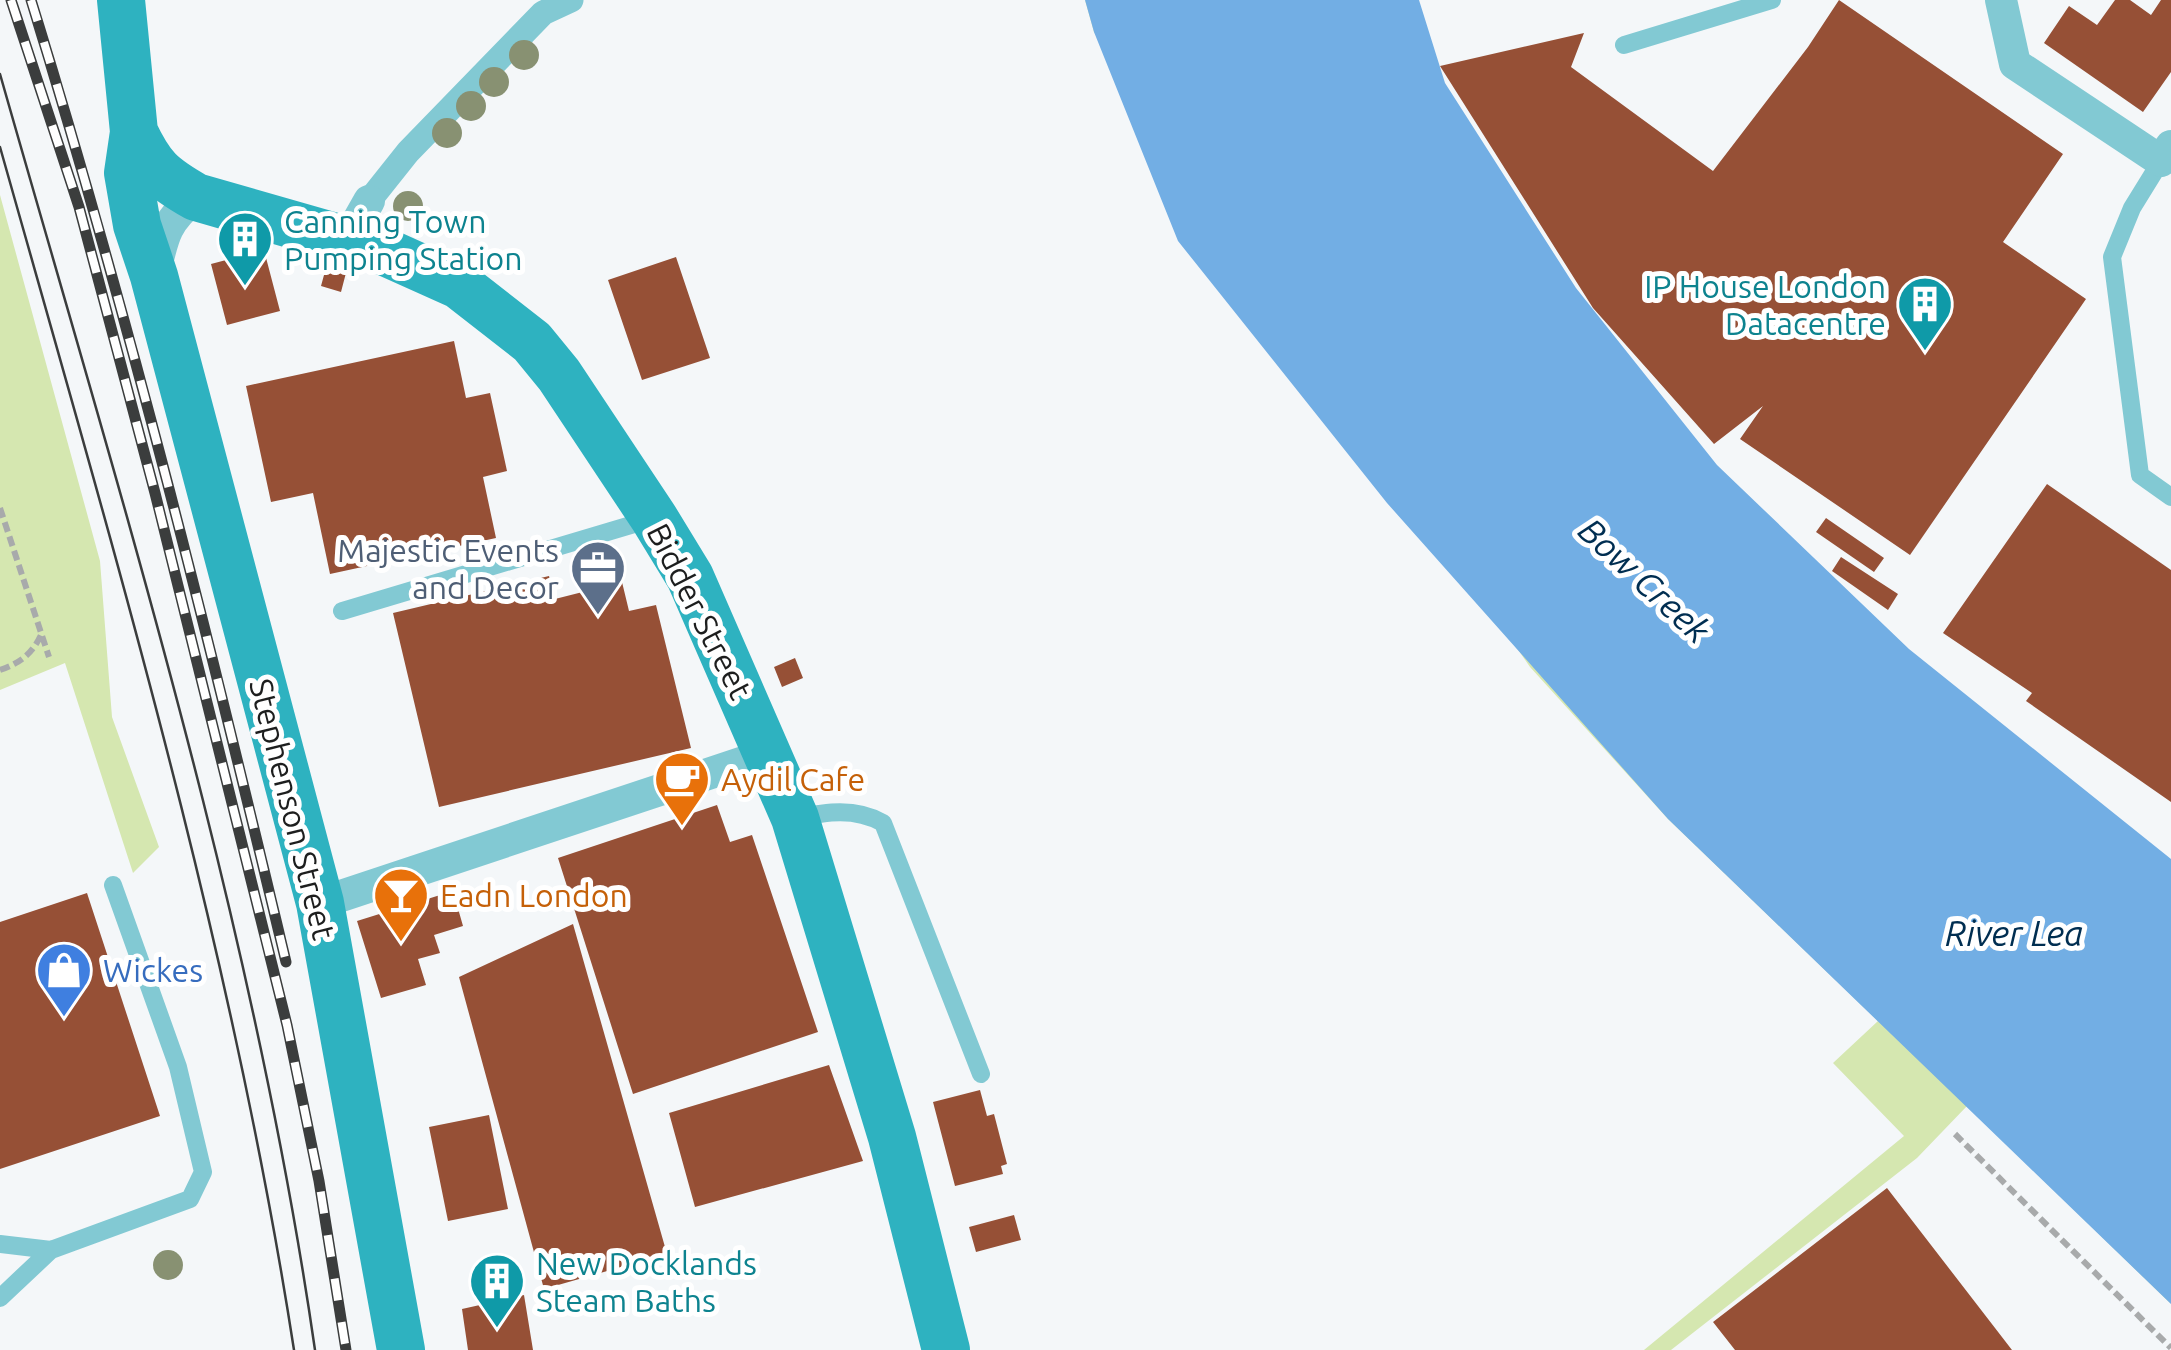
<svg xmlns="http://www.w3.org/2000/svg" width="2171" height="1350" viewBox="0 0 2171 1350" font-family="Ubuntu,sans-serif">
	<rect width="100%" height="100%" fill="#f4f7f9"/>
	<path fill="#d5e7b0" d="M 1085,0 L 2171,1304 L 1967,1106 L 1917,1158 L 1671,1350 L 1644,1350 L 1904,1136 L 1833,1063 L 1878,1021 L 1668,819 L 1530,667 L 1094,32 Z
		M 0,195 L 100,561 L 112,717 L 159,847 L 133,873 L 65,663 L 0,690 Z"/>
	<path fill="#72aee4" d="M 1085,0 L 1419,0 L 1445,83 L 1576,288 L 1717,465 L 1909,649 L 2171,859 L 2171,1304 L 1668,819 L 1387,503 L 1178,241 L 1094,32 Z"/>
	<path fill="#965036" d="M 1839,0 L 2063,154 L 2003,242 L 2086,299 L 1910,555 L 1740,439 L 1763,406 L 1714,444 L 1593,308 L 1440,66 L 1584,33 L 1571,67 L 1713,171 L 1808,47 Z
		M 2115,0 L 2130,0 L 2151,15 L 2161,0 L 2171,0 L 2171,72 L 2143,112 L 2044,43 L 2069,6 L 2097,25 Z
		M 264,250 L 280,311 L 227,325 L 211,264 Z
		M 676,257 L 710,358 L 642,380 L 608,280 Z
		M 327,264 L 347,269 L 341,292 L 321,286 Z
		M 454,341 L 466,398 L 490,393 L 507,471 L 483,477 L 496,538 L 330,574 L 313,493 L 271,502 L 246,386 Z
		M 2047,484 L 2171,570 L 2171,802 L 2026,701 L 2032,693 L 1943,633 Z
		M 1826,518 L 1884,558 L 1874,572 L 1816,532 Z
		M 1841,557 L 1898,594 L 1888,610 L 1832,571 Z
		M 549,576 L 555,599 L 622,582 L 629,611 L 656,605 L 691,748 L 439,807 L 393,613 Z
		M 795,658 L 803,678 L 782,687 L 774,667 Z
		M 717,805 L 730,842 L 752,835 L 818,1032 L 633,1094 L 558,858 Z
		M 453,891 L 463,926 L 434,935 L 440,953 L 418,959 L 426,985 L 381,998 L 357,921 Z
		M 87,893 L 160,1116 L 0,1169 L 0,922 Z
		M 573,924 L 667,1254 L 544,1289 L 459,977 Z
		M 829,1065 L 863,1161 L 695,1207 L 669,1113 Z
		M 980,1090 L 987,1116 L 994,1114 L 1007,1164 L 1001,1166 L 1003,1174 L 955,1186 L 933,1102 Z
		M 489,1115 L 508,1209 L 448,1221 L 429,1127 Z
		M 1887,1188 L 2012,1350 L 1735,1350 L 1713,1322 Z
		M 1014,1215 L 1021,1240 L 976,1252 L 969,1227 Z
		M 524,1295 L 533,1350 L 468,1350 L 462,1309 Z"/>
	<g fill="none" stroke-linecap="round" stroke-linejoin="round">
		<path stroke="#a8aaab" stroke-width="6" stroke-dasharray="10 5" stroke-linecap="butt" d="M 0,508 L 49,657
			M 0,670 C 20,663 32,654 41,635
			M 1955,1134 L 2171,1348"/>
		<path stroke="#82c9d3" stroke-width="18" d="M 1624,45 L 1772,0
			M 2161,161 L 2132,208 L 2112,257 L 2140,475 L 2171,497
			M 342,611 L 654,518
			M 795,818 C 826,812 855,807 883,823 L 981,1074
			M 0,1244 L 51,1250
			M 0,1298 L 51,1250 L 190,1199 L 203,1172 L 178,1067 L 113,885"/>
		<path stroke="#82c9d3" stroke-width="25" d="M 369,201 L 408,152 L 543,13 L 571,0"/>
		<path stroke="#82c9d3" stroke-width="32" d="M 2001,0 L 2015,64 L 2161,161 L 2171,146
			M 347,240 L 369,201
			M 155,272 C 163,236 166,220 196,197
			M 320,903 L 768,754"/>
		<path stroke="#2eb2c0" stroke-width="48" d="M 121,0 L 134,132 L 128,173 L 137,225 L 154,276 L 320,903 L 401,1350
			M 134,132 C 151,168 161,177 196,197 L 381,250 L 459,285 L 532,342 L 559,375 L 654,518 L 690,577 L 795,818 L 892,1137 L 946,1350"/>
		<path stroke="#3b3d3d" stroke-width="2.5" d="M 0,74 C 119,492 253,919 315,1350
			M 0,147 C 112,544 231,942 294,1350"/>
		<g stroke="#3b3d3d" stroke-width="11">
			<path id="rail" d="M 11,0 L 79,207 L 155,493 L 287,1025 L 319,1181 L 346,1350
				M 31,0 C 129,317 209,639 286,962"/>
		</g>
		<use href="#rail" stroke="#fff" stroke-width="8" stroke-dasharray="22" stroke-linecap="butt"/>
	</g>
	<g fill="#889172">
		<circle cx="524" cy="55" r="15"/>
		<circle cx="494" cy="82" r="15"/>
		<circle cx="471" cy="106" r="15"/>
		<circle cx="447" cy="133" r="15"/>
		<circle cx="408" cy="206" r="15"/>
		<circle cx="168" cy="1265" r="15"/>
	</g>
	<defs>
		<g id="building-pin" transform="scale(2.875)"><path d="M0 17L-7.5 6A9.5 9.5 0 1 1 7.5 6Z" fill="#0f9aa8" stroke="#fff"/><path d="M-4-6H4V6H1V3H-1V6H-4ZM-2.5-4.3h1.7v1.8h-1.7ZM.8-4.3h1.7v1.8H.8ZM-2.5-1h1.7V.8h-1.7ZM.8-1h1.7V.8H.8Z" fill="#fff"/></g>
		<g id="office-pin" transform="scale(2.875)"><path d="M0 17L-7.5 6A9.5 9.5 0 1 1 7.5 6Z" fill="#5c6f8a" stroke="#fff"/><path d="M-6-3h4V-5.5h4V-3h4V5H-6ZM-1-4.5V-3h2v-1.5ZM-6 0V1H6V0Z" fill="#fff"/></g>
		<g id="cafe-pin" transform="scale(2.875)"><path d="M0 17L-7.5 6A9.5 9.5 0 1 1 7.5 6Z" fill="#e8710a" stroke="#fff"/><path d="M-5.5-4.5H6V0H3Q3 3.5 0 3.5H-2.5Q-5.5 3.5-5.5 0ZM3-3.2v2h1.7v-2ZM-6 4.5H4V6H-6Z" fill="#fff"/></g>
		<g id="bar-pin" transform="scale(2.875)"><path d="M0 17L-7.5 6A9.5 9.5 0 1 1 7.5 6Z" fill="#e8710a" stroke="#fff"/><path d="M-6-5H6L.8 .8V4.5H3.5V6h-7V4.5H-.8V.8Z" fill="#fff"/></g>
		<g id="shop-pin" transform="scale(2.875)"><path d="M0 17L-7.5 6A9.5 9.5 0 1 1 7.5 6Z" fill="#3f7fe0" stroke="#fff"/><path d="M-5-2.5h2.3a2.7 3.5 0 0 1 5.4 0H5L5.5 6h-11ZM-1.5-2.5h3a1.5 2.3 0 0 0-3 0Z" fill="#fff"/></g>
	</defs>
	<g fill-rule="evenodd">
		<use href="#building-pin" x="245" y="239"/>
		<use href="#building-pin" x="1925" y="304"/>
		<use href="#office-pin" x="598" y="568"/>
		<use href="#cafe-pin" x="682" y="779"/>
		<use href="#bar-pin" x="401" y="895"/>
		<use href="#shop-pin" x="64" y="970"/>
		<use href="#building-pin" x="497" y="1281"/>
	</g>
	<g text-anchor="middle" dominant-baseline="central" stroke-width="10" stroke-linejoin="round" paint-order="stroke">
		<g font-size="32" fill="#0d838f" stroke="#fff" text-anchor="start">
			<text x="284" y="221">Canning Town<tspan x="284" dy="37">Pumping Station</tspan></text>
			<text x="1886" y="286" text-anchor="end">IP House London<tspan x="1886" dy="37">Datacentre</tspan></text>
			<text x="536" y="1263">New Docklands<tspan x="536" dy="37">Steam Baths</tspan></text>
		</g>
		<g font-size="32" fill="#4e5e75" stroke="#fff" text-anchor="end">
			<text x="559" y="550">Majestic Events<tspan x="559" dy="37">and Decor</tspan></text>
		</g>
		<g font-size="32" fill="#1d1e1e" stroke="#fff">
			<text transform="translate(700 611) rotate(63)">Bidder Street</text>
			<text transform="translate(293 809) rotate(76)">Stephenson Street</text>
		</g>
		<g font-size="32" fill="#c56008" stroke="#fff" text-anchor="start">
			<text x="721" y="779">Aydil Cafe</text>
			<text x="440" y="895">Eadn London</text>
		</g>
		<g font-size="32" fill="#366cbe" stroke="#fff" text-anchor="start">
			<text x="103" y="970">Wickes</text>
		</g>
		<g font-size="35" font-style="italic" fill="#002e51" stroke="#fff">
			<text transform="translate(1645 580) rotate(43)">Bow Creek</text>
			<text x="2014" y="933">River Lea</text>
		</g>
	</g>
</svg>
